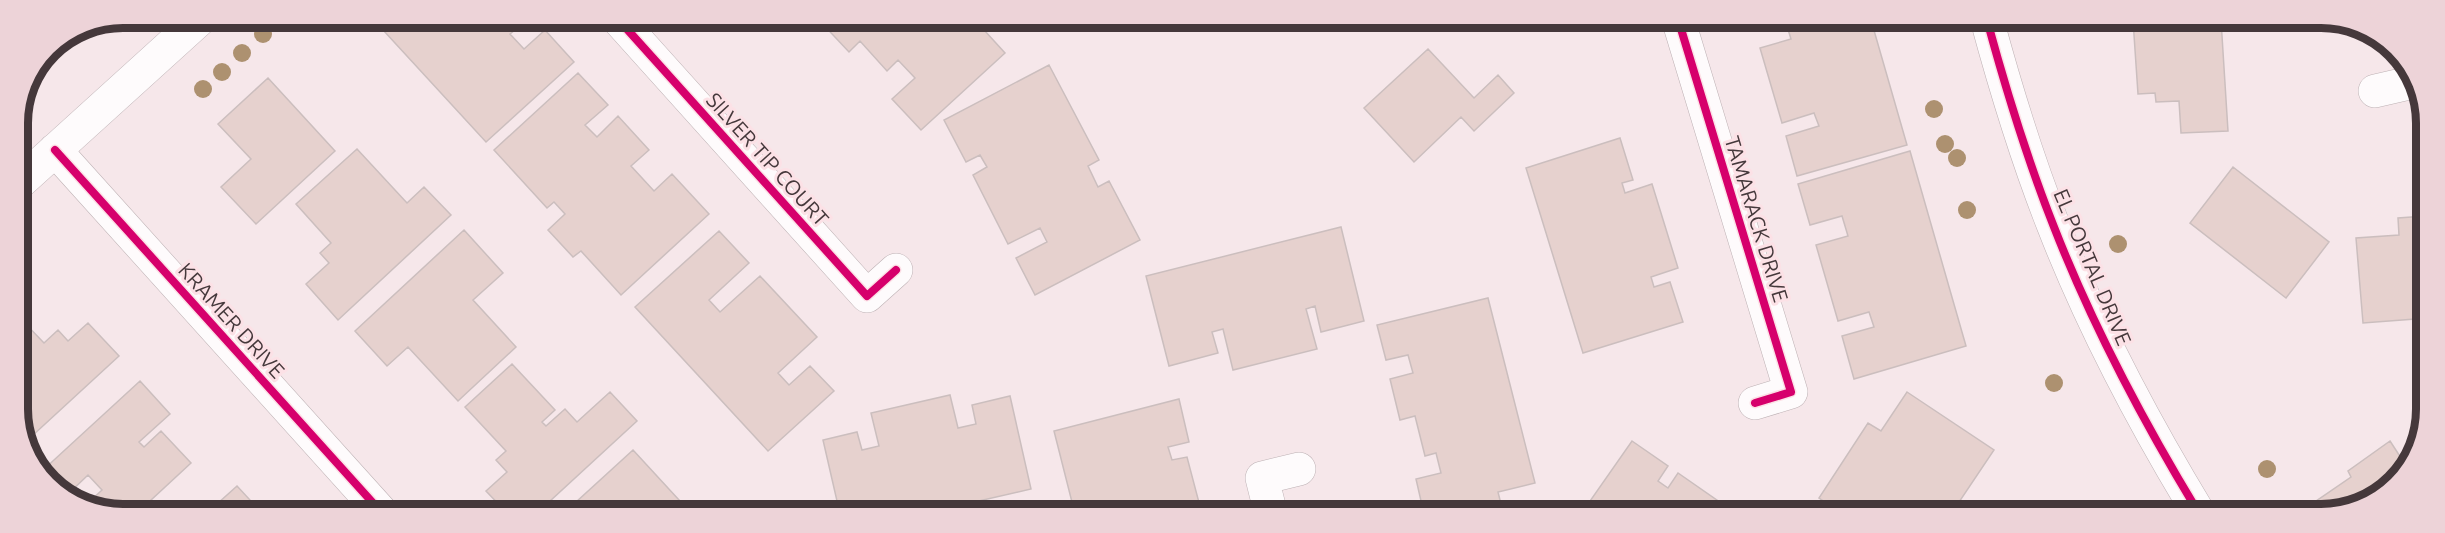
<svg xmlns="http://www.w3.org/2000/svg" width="2445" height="533" viewBox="0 0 2445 533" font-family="Ubuntu,sans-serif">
	<rect width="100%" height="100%" fill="#f6e7ea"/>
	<path fill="#e6d1ce" stroke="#cbbebe" stroke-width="1.5" d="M 372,18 L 513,18 L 520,26 L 510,34 L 524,49 L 545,30 L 574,62 L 486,142 Z
		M 818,19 L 974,19 L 1005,53 L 921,130 L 892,99 L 915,78 L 898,60 L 887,71 L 860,41 L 849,52 Z
		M 1752,19 L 1871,20 L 1907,145 L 1797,176 L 1786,136 L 1819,126 L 1814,113 L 1782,123 L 1760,48 L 1791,39 L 1786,23 L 1755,31 Z
		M 2133,20 L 2221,20 L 2228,131 L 2181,133 L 2179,101 L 2156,102 L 2155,93 L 2138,94 Z
		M 1428,49 L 1474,98 L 1498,75 L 1514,93 L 1474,131 L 1461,117 L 1414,162 L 1364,108 Z
		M 1049,65 L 1099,160 L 1088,166 L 1098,187 L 1109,181 L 1140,240 L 1035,295 L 1016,258 L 1047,242 L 1040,228 L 1008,244 L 973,175 L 987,167 L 980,155 L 966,162 L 944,120 Z
		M 578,73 L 608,105 L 585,125 L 597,137 L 618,116 L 649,150 L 631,166 L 654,191 L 672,174 L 709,214 L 621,295 L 581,251 L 573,257 L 548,230 L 565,214 L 554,202 L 547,208 L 494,150 Z
		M 268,78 L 335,151 L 256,224 L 221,187 L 251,159 L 218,124 Z
		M 1620,138 L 1633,180 L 1622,183 L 1625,193 L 1652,184 L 1678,268 L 1651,277 L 1654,287 L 1670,282 L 1683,322 L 1583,353 L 1526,168 Z
		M 357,149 L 407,203 L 424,187 L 451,215 L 338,320 L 306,284 L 329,263 L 320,253 L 331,243 L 296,204 Z
		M 1910,151 L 1966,346 L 1854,379 L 1842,336 L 1874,327 L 1869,312 L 1838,321 L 1816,245 L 1848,236 L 1842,216 L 1810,225 L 1798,184 Z
		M 2233,167 L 2329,242 L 2286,298 L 2190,223 Z
		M 2425,216 L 2425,299 L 2414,300 L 2415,319 L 2363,323 L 2356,238 L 2399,235 L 2398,218 Z
		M 1341,227 L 1364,321 L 1321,332 L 1315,306 L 1306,309 L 1317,349 L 1233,370 L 1223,329 L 1212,332 L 1218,353 L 1169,366 L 1146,276 Z
		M 464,230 L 503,273 L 473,300 L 516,347 L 458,401 L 408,347 L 387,366 L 355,331 Z
		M 719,231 L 749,263 L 709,300 L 720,312 L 760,276 L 817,337 L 778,373 L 789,385 L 810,366 L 834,391 L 768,451 L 635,307 Z
		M 1488,298 L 1535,483 L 1498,492 L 1501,504 L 1461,514 L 1424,514 L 1416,479 L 1441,473 L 1436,453 L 1425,456 L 1415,416 L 1400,420 L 1390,379 L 1413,373 L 1408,355 L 1386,360 L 1377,325 Z
		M 19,317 L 44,343 L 58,330 L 68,341 L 88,323 L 119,356 L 32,436 L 20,424 Z
		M 512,364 L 555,410 L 542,422 L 546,426 L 565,409 L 577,422 L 610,392 L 637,421 L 537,513 L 507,513 L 486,491 L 507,472 L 496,460 L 506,451 L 465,407 Z
		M 140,381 L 170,414 L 139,442 L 144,447 L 161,431 L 191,463 L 137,513 L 103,513 L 87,504 L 102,490 L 88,475 L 68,494 L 55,487 L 42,471 Z
		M 1907,392 L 1994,450 L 1951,514 L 1832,514 L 1835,509 L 1819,498 L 1868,423 L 1881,431 Z
		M 950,395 L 958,428 L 976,424 L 972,405 L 1010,396 L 1031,489 L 922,514 L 840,514 L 823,440 L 857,432 L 862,450 L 879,446 L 871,413 Z
		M 1179,399 L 1189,442 L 1168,447 L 1172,460 L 1187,457 L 1202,514 L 1075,514 L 1054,431 Z
		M 1632,441 L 1668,466 L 1658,481 L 1668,488 L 1678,473 L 1737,514 L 1581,514 Z
		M 2390,441 L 2405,464 L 2391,489 L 2328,515 L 2307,515 L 2303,510 L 2351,477 L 2348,471 Z
		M 633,450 L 691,513 L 564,513 Z
		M 237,486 L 262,513 L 207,513 Z"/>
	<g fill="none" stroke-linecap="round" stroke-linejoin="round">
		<g stroke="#bdb1b4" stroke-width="34">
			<path id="minor" d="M 617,18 L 867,296 L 896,270
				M 1678,19 L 1791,392 L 1755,403
				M 2375,91 L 2414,82
				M 55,150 L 382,513
				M 19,183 L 201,18
				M 1271,514 L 1262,478 L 1299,469"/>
		</g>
		<g stroke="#bdb1b4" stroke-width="34">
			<path id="tertiary" d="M 1987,20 C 2006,90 2027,159 2054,227 C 2093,327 2144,423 2200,515"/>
		</g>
		<use href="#minor" stroke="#fefbfc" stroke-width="33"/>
		<use href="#tertiary" stroke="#fefbfc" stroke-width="33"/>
		<g stroke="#fce1e6" stroke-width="11">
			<path id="cycleway" d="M 617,18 L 867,296 L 896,270
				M 1678,19 L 1791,392 L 1755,403
				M 1987,20 C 2006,90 2027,159 2054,227 C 2093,327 2144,423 2200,515
				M 55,150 L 382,513"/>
		</g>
		<use href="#cycleway" stroke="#d6006c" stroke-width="8"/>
	</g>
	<g fill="#ad9170">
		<circle cx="263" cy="34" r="9"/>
		<circle cx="242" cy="53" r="9"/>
		<circle cx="222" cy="72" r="9"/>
		<circle cx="203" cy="89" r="9"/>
		<circle cx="1934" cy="109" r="9"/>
		<circle cx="1945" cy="144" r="9"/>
		<circle cx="1957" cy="158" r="9"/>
		<circle cx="1967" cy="210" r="9"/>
		<circle cx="2118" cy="244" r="9"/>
		<circle cx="2054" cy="383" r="9"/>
		<circle cx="2267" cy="469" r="9"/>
	</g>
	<g text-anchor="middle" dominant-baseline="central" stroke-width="6" stroke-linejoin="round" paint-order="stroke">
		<g font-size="21" fill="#45383b" stroke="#fce1e6">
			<text transform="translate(768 159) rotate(48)">SILVER TIP COURT</text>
			<text transform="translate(1757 219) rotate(73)">TAMARACK DRIVE</text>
			<text transform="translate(2093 267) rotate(67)">EL PORTAL DRIVE</text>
			<text transform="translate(232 320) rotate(48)">KRAMER DRIVE</text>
		</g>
	</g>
	<path d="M0 0H2445V533H0ZM123 28H2321A95 95 0 0 1 2416 123V409A95 95 0 0 1 2321 504H123A95 95 0 0 1 28 409V123A95 95 0 0 1 123 28Z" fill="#edd3d8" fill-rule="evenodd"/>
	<path fill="none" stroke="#45383b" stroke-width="8" d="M123 28H2321A95 95 0 0 1 2416 123V409A95 95 0 0 1 2321 504H123A95 95 0 0 1 28 409V123A95 95 0 0 1 123 28Z"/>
</svg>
